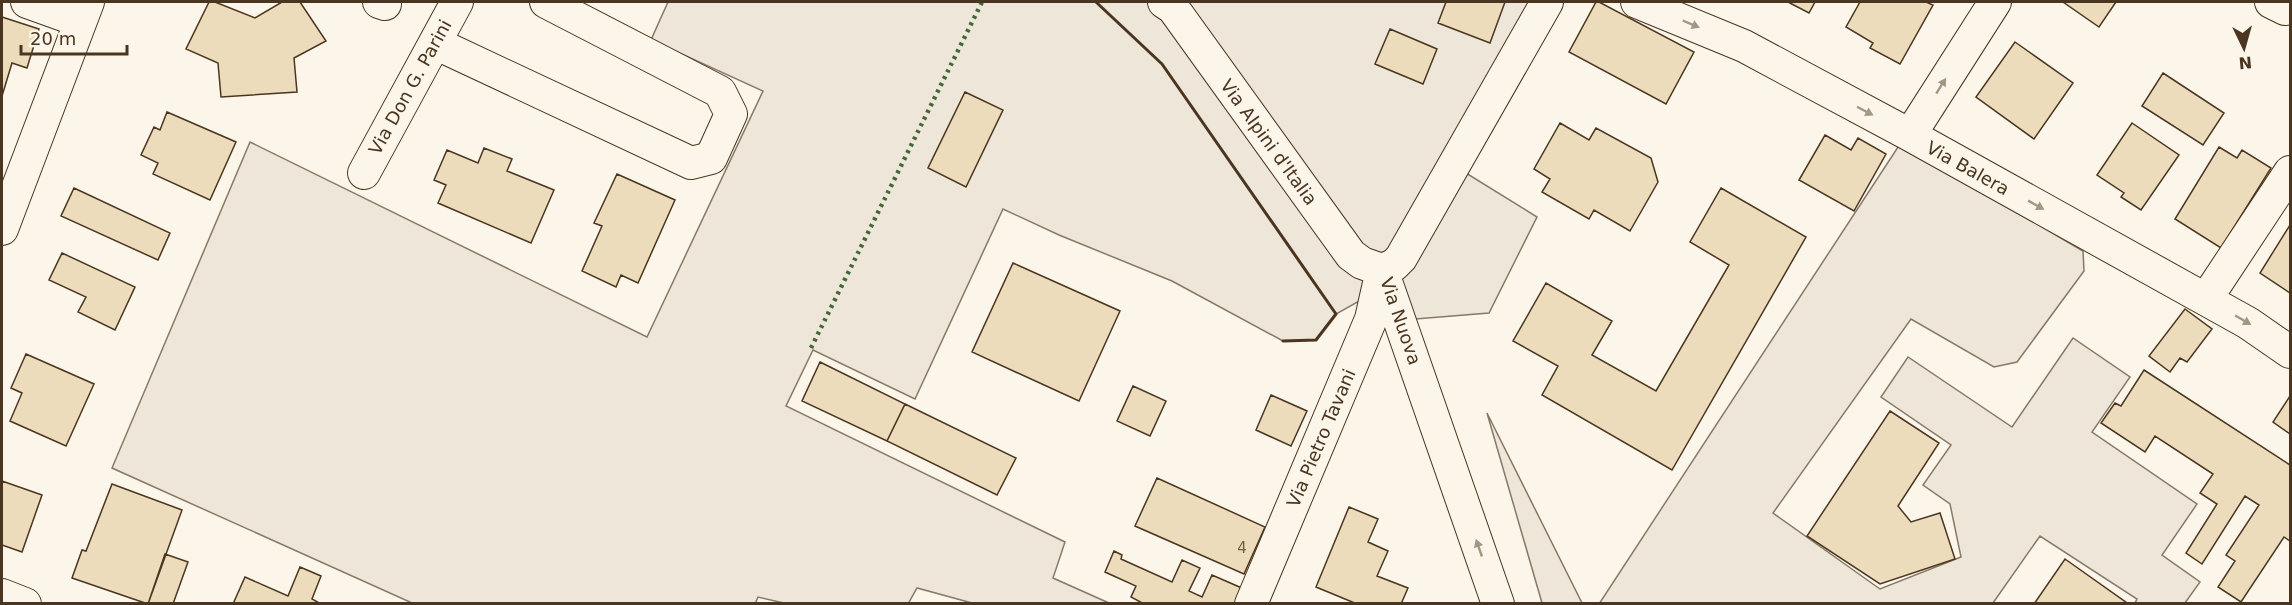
<svg xmlns="http://www.w3.org/2000/svg" width="2292" height="605" viewBox="0 0 2292 605" font-family="'DejaVu Sans',sans-serif">
	<rect width="100%" height="100%" fill="#fbf6e9"/>
	<path fill="#ede6d9" stroke="#887966" stroke-width="1.5" d="M 668,2 L 1540,2 L 1384,287 L 1336,314 L 1316,340 L 1283,341 L 1172,281 L 1059,235 L 1003,209 L 915,399 L 813,350 L 786,406 L 1065,542 L 1053,578 L 1109,603 L 972,603 L 917,588 L 908,604 L 788,604 L 758,597 L 755,604 L 412,603 L 112,468 L 250,142 L 647,337 L 763,91 L 651,40 Z
		M 1900,144 L 2083,251 L 2084,271 L 2017,362 L 1994,367 L 1911,319 L 1773,513 L 1880,589 L 1961,557 L 1950,504 L 1923,485 L 1951,445 L 1881,397 L 1908,357 L 2012,427 L 2073,338 L 2130,377 L 2092,432 L 2197,504 L 2162,555 L 2200,582 L 2185,603 L 2135,603 L 2137,599 L 2040,536 L 1993,603 L 1599,604 Z
		M 1487,413 L 1582,603 L 1542,603 Z"/>
	<path fill="#ede7d9" stroke="#887966" stroke-width="1.5" d="M 1453,165 L 1537,217 L 1489,313 L 1403,320 L 1384,287 Z"/>
	<path fill="#ecdcbc" stroke="#4a3520" stroke-width="1.5" d="M 209,2 L 215,2 L 255,18 L 282,2 L 300,2 L 326,41 L 294,58 L 297,92 L 221,97 L 218,63 L 186,49 Z
		M 1446,2 L 1505,2 L 1490,43 L 1438,23 Z
		M 1596,2 L 1599,2 L 1694,52 L 1666,104 L 1569,52 Z
		M 1788,2 L 1815,2 L 1809,13 Z
		M 1860,2 L 1926,2 L 1933,5 L 1900,64 L 1870,48 L 1873,43 L 1846,27 Z
		M 2063,2 L 2116,2 L 2099,27 Z
		M 2,17 L 39,29 L 27,68 L 12,63 L 2,96 Z
		M 1390,29 L 1437,49 L 1423,84 L 1375,64 Z
		M 2015,42 L 2073,83 L 2034,139 L 1976,97 Z
		M 2163,73 L 2224,113 L 2203,145 L 2142,106 Z
		M 965,92 L 1003,110 L 966,187 L 928,168 Z
		M 167,112 L 236,142 L 210,200 L 153,174 L 158,163 L 141,155 L 154,127 L 160,130 Z
		M 1560,123 L 1589,140 L 1596,128 L 1651,158 L 1658,182 L 1630,231 L 1594,210 L 1589,219 L 1542,192 L 1550,179 L 1534,169 Z
		M 2132,123 L 2179,155 L 2141,210 L 2121,197 L 2124,193 L 2097,175 Z
		M 1825,135 L 1851,150 L 1858,138 L 1886,154 L 1854,211 L 1799,180 Z
		M 2219,147 L 2237,158 L 2242,150 L 2271,168 L 2221,248 L 2175,219 Z
		M 484,148 L 512,159 L 507,171 L 554,190 L 531,243 L 438,203 L 446,185 L 434,180 L 447,150 L 478,163 Z
		M 617,174 L 675,200 L 638,283 L 621,275 L 616,287 L 582,271 L 602,226 L 594,223 Z
		M 74,188 L 170,233 L 158,260 L 61,216 Z
		M 1721,188 L 1806,237 L 1672,470 L 1542,395 L 1558,366 L 1513,341 L 1546,283 L 1612,321 L 1592,355 L 1656,391 L 1729,265 L 1690,242 Z
		M 2290,225 L 2290,293 L 2260,273 Z
		M 62,253 L 135,287 L 115,330 L 78,312 L 86,297 L 49,280 Z
		M 1013,263 L 1120,311 L 1079,401 L 972,352 Z
		M 2185,309 L 2212,329 L 2187,362 L 2180,358 L 2170,372 L 2149,356 Z
		M 26,354 L 94,384 L 66,446 L 10,421 L 22,393 L 11,388 Z
		M 820,362 L 905,404 L 887,441 L 802,401 Z
		M 2144,370 L 2290,465 L 2290,541 L 2284,537 L 2241,602 L 2218,587 L 2235,561 L 2226,555 L 2259,505 L 2245,496 L 2202,564 L 2186,553 L 2217,504 L 2200,493 L 2213,474 L 2155,436 L 2145,452 L 2101,423 L 2115,403 L 2121,406 Z
		M 1133,386 L 1166,401 L 1150,436 L 1117,421 Z
		M 1271,395 L 1307,411 L 1291,446 L 1256,430 Z
		M 2290,396 L 2290,434 L 2273,422 Z
		M 905,404 L 1016,458 L 997,495 L 887,441 Z
		M 1890,411 L 1939,443 L 1898,506 L 1911,522 L 1940,513 L 1955,559 L 1880,584 L 1807,536 Z
		M 1157,478 L 1265,527 L 1244,574 L 1135,526 Z
		M 2,481 L 42,495 L 22,552 L 2,545 Z
		M 112,484 L 182,510 L 148,604 L 72,578 L 82,550 L 86,551 Z
		M 1349,507 L 1378,519 L 1368,542 L 1388,551 L 1377,576 L 1408,588 L 1401,604 L 1357,604 L 1316,587 Z
		M 1114,551 L 1122,555 L 1121,559 L 1172,582 L 1182,560 L 1200,568 L 1189,591 L 1202,597 L 1212,575 L 1244,589 L 1238,604 L 1144,604 L 1131,597 L 1136,586 L 1105,572 Z
		M 165,554 L 188,562 L 173,604 L 148,604 Z
		M 2065,559 L 2127,603 L 2127,604 L 2034,604 Z
		M 300,567 L 321,576 L 312,599 L 321,604 L 233,604 L 245,577 L 288,596 Z"/>
	<g fill="none" stroke-linecap="round" stroke-linejoin="round">
		<g stroke="#4a3520" stroke-width="34">
			<path id="street" d="M 27,2 L 80,21
				M 379,2 L 385,4
				M 1164,2 L 1173,8 L 1351,255 L 1362,263 L 1382,270
				M 1637,2 L 1744,46 L 1910,135 L 2248,323 L 2290,352
				M 2271,2 L 2285,9
				M 435,43 L 691,163 L 711,158 L 731,114 L 720,92 L 546,2
				M 1910,135 L 1995,2
				M 364,173 L 457,2
				M 2,229 L 88,2
				M 1382,270 L 1498,604
				M 1382,270 L 1394,265 L 1401,258 L 1547,2
				M 2206,299 L 2290,172
				M 2,595 L 25,604
				M 1251,604 L 1371,319 L 1382,270"/>
		</g>
		<use href="#street" stroke="#fbf6e9" stroke-width="32"/>
		<path stroke="#436837" stroke-width="4.5" stroke-dasharray="3 4.5" stroke-linecap="butt" d="M 811,348 L 982,2"/>
		<path stroke="#4a3520" stroke-width="3" d="M 1096,2 L 1162,64 L 1336,314 L 1316,340 L 1283,341"/>
	</g>
	<defs><path id="oneway-solid" d="M-6-.8H1V-3.2L6.5 0L1 3.2V.8H-6Z" transform="scale(1.5)"/></defs>
	<g fill="#a29684">
		<use href="#oneway-solid" transform="translate(1691 24) rotate(23)"/>
		<use href="#oneway-solid" transform="translate(1941 86) rotate(-58)"/>
		<use href="#oneway-solid" transform="translate(1865 111) rotate(28)"/>
		<use href="#oneway-solid" transform="translate(2036 205) rotate(29)"/>
		<use href="#oneway-solid" transform="translate(2243 320) rotate(30)"/>
		<use href="#oneway-solid" transform="translate(1479 548) rotate(-109)"/>
	</g>
	<g text-anchor="middle" dominant-baseline="central" stroke-width="4.5" stroke-linejoin="round" paint-order="stroke">
		<g font-size="15" fill="#725f47">
			<text x="1242" y="548">4</text>
		</g>
		<g font-size="18" fill="#4a3520" stroke="#fbf6e9">
			<text transform="translate(410 87) rotate(-61)">Via Don G. Parini</text>
			<text transform="translate(1269 142) rotate(54)">Via Alpini d'Italia</text>
			<text transform="translate(1968 168) rotate(29)">Via Balera</text>
			<text transform="translate(1401 321) rotate(71)">Via Nuova</text>
			<text transform="translate(1321 438) rotate(-67)">Via Pietro Tavani</text>
		</g>
	</g>
	<rect width="2292" height="605" fill="none" stroke="#4a3520" stroke-width="6"/>
	<g transform="translate(2244 48) rotate(175)" stroke="#fbf6e9" stroke-width="4.5" paint-order="stroke">
	<path d="M0-4.5L10 22L0 15L-10 22Z" fill="#4a3520"/>
	<text y="-9" font-size="16" font-weight="bold" text-anchor="middle" fill="#4a3520">N</text>
	</g>
	<path d="M21 45v9h106v-9" fill="none" stroke="#4a3520" stroke-width="3"/>
	<text x="30" y="45" font-size="18" fill="#4a3520" stroke="#fbf6e9" stroke-width="4.5" paint-order="stroke">20 m</text>
</svg>
